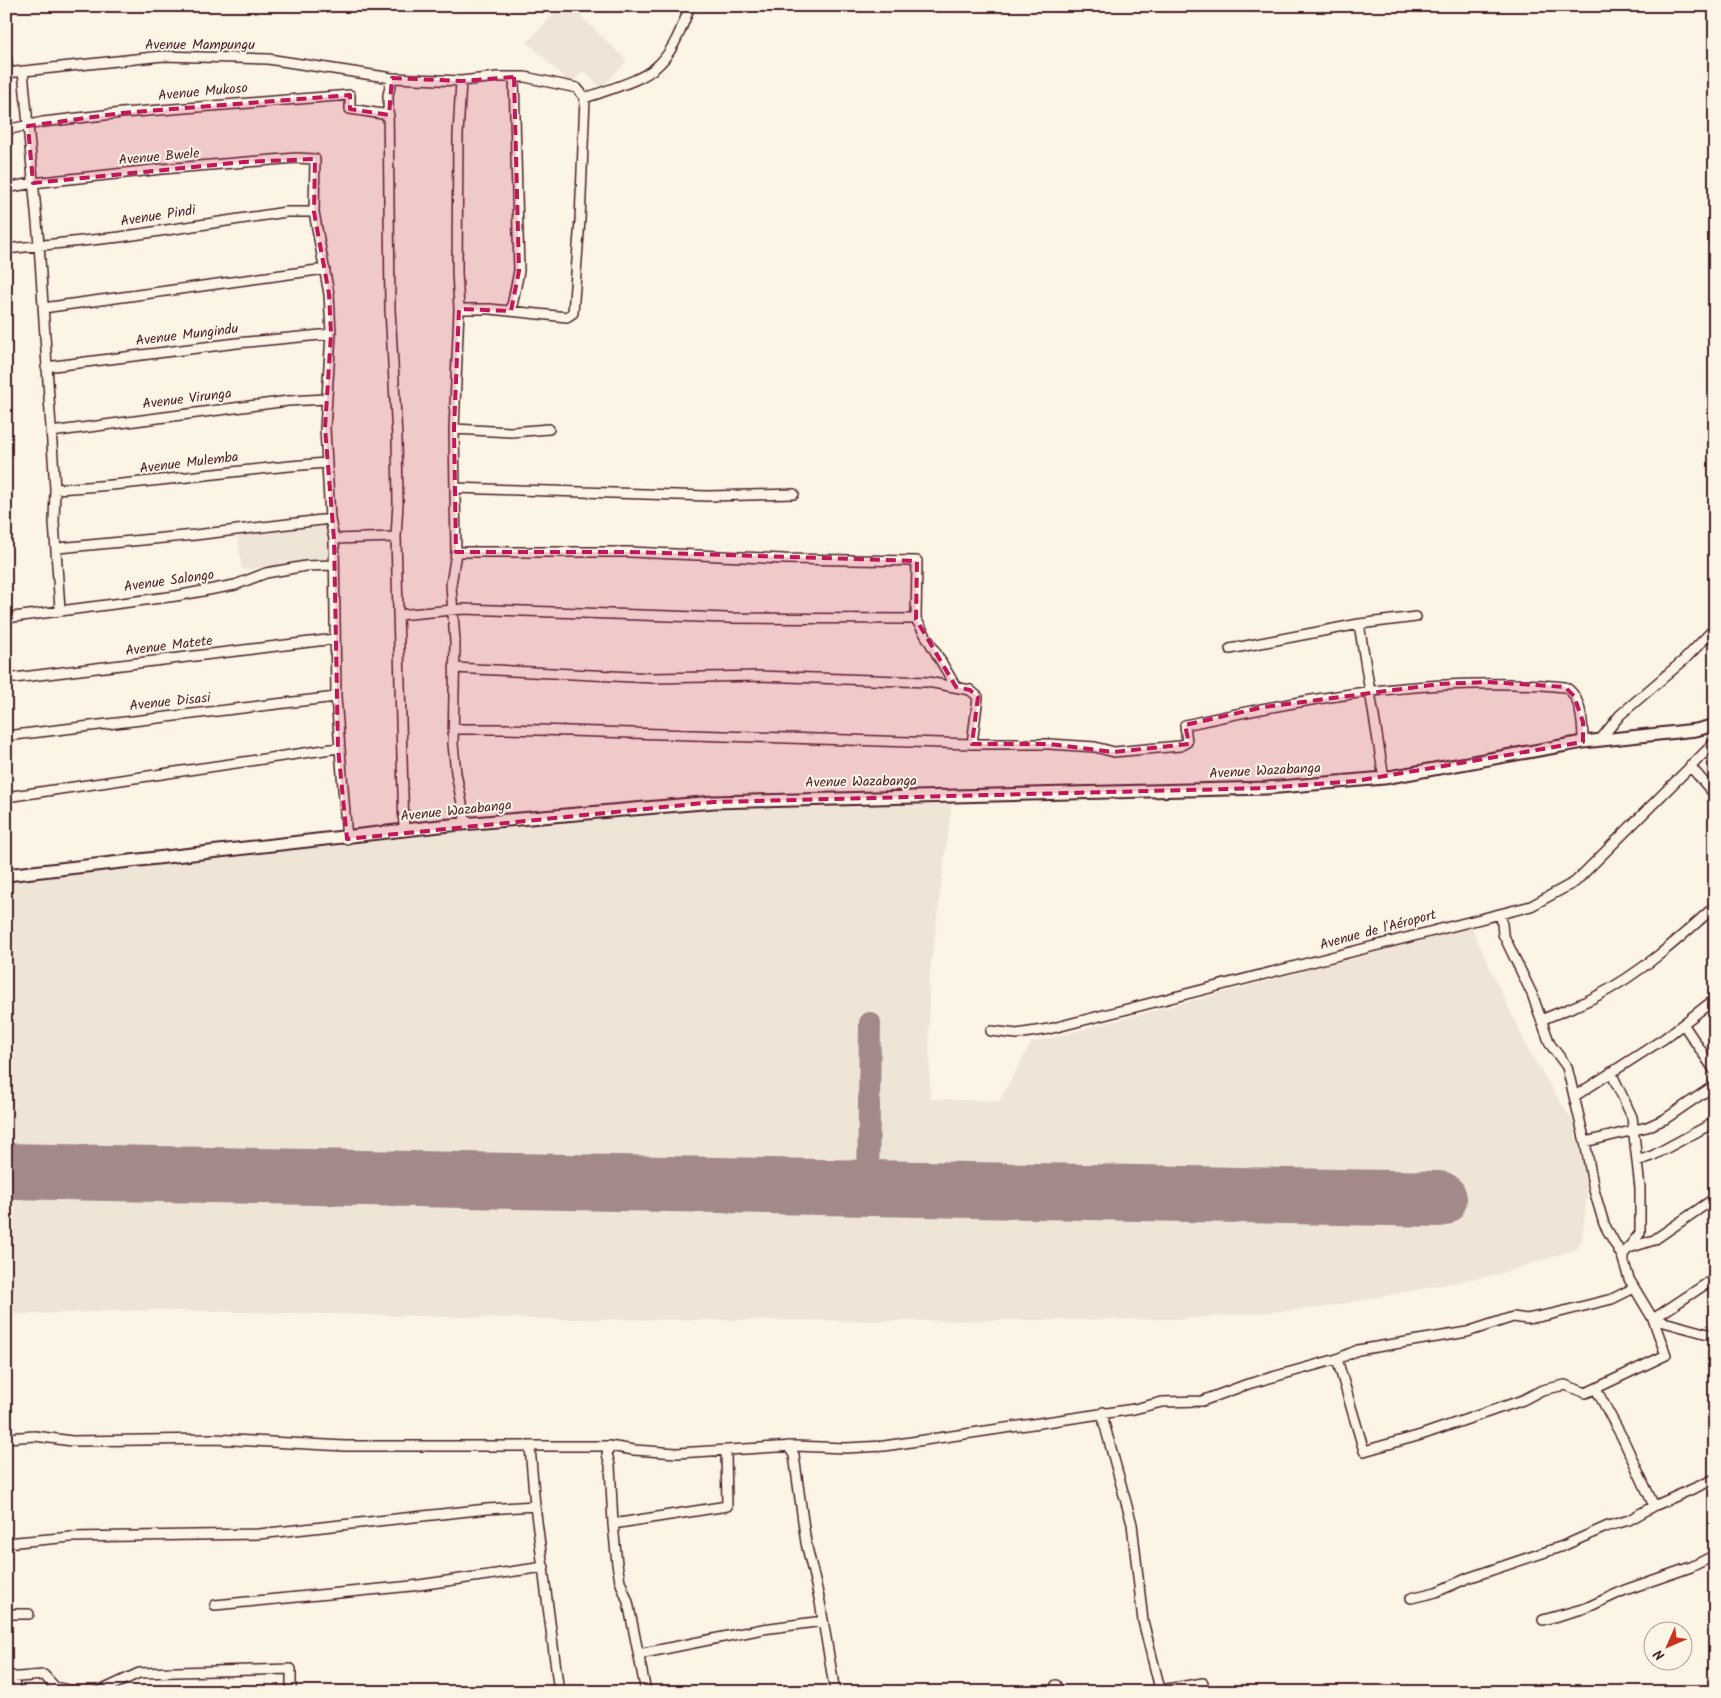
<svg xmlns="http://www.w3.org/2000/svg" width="1721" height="1698" viewBox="0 0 1721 1698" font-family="Kalam,sans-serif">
	<rect width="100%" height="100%" fill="#fcf5e5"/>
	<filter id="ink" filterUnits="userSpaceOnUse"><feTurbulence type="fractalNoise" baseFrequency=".02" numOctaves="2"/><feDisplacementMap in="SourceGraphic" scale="10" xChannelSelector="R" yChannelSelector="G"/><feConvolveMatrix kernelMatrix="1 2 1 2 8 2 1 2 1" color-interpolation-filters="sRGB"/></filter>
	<g filter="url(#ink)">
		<path fill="#eee5d7" d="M 561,6 L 571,6 L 627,61 L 601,88 L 584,71 L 571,84 L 527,42 Z
			M 326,520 L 331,558 L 242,570 L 237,532 Z
			M 952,801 L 929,981 L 930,1099 L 999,1101 L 1031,1043 L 1471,927 L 1531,1055 L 1572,1120 L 1586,1174 L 1587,1194 L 1582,1240 L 1577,1249 L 1499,1274 L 1321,1308 L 1182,1319 L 897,1321 L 545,1319 L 152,1310 L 6,1315 L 6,880 L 728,803 Z"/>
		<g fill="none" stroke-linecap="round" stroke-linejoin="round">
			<path stroke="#a38a88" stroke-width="22" d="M 868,1188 L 870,1023"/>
			<path stroke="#a38a88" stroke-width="56" d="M 6,1171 L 1439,1199"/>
			<g stroke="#4a1f2b" stroke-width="12">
				<path id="minor" d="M 6,54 L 8,73
					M 23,71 L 39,244 L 55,489 L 54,522 L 60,609
					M 6,73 L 163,56 L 268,59 L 392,78 L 461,81 L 497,77 L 525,77 L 577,88 L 585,98 L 580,220 L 573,313 L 567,317 L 490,309 L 459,309
					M 392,78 L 388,95 L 390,309 L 397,437 L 398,503 L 396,537 L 404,831
					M 461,81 L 458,135 L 457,272 L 459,309 L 454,429 L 456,552 L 451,585 L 455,642 L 453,744 L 456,773 L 466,824
					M 585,98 C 651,75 665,76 690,6
					M 6,130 L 43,122 L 122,113 L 350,95 L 350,109 L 389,115
					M 6,188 L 33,183 L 162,169 L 296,158 L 315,159 L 314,212 L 329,294 L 331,334 L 325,428 L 330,519 L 334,539 L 336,697 L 347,839
					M 6,249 L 120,237 L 286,212 L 314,212
					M 43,308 L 325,269
					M 511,311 L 519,271 L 514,77
					M 46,367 L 237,343 L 331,334
					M 454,429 L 511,432 L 549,429
					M 51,432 L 288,401 L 326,399
					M 455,488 L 708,496 L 794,494
					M 55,489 C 146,485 236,469 327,463
					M 334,539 L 396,537
					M 58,548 L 195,535 L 330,519
					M 456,552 L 630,552 L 784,559 L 917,561 L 916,619 L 956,687
					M 399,615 L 463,609 L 727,618 L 916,619
					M 6,618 L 176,596 L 235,585 L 266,573 L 306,566 L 334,565
					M 1359,624 L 1384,778
					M 1230,649 L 1359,624 L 1416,617
					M 454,668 L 653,678 L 759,676 L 928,682 L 970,690 L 978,697 L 972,744
					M 6,679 L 335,639
					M 454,729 L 507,729 L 972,744 L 1049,744 L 1095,747 L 1114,752 L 1180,746 L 1187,742 L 1185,725 C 1310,697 1437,675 1565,687 C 1582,696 1583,725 1583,742
					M 6,736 L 336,697
					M 1600,740 L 1620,715 L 1684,660 L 1715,628
					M 1690,766 L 1715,795
					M 6,797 L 338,748
					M 1541,1020 C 1559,1012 1578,1006 1595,997 C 1640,974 1678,940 1715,906
					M 1683,1024 L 1715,1071
					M 991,1031 L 1017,1034 L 1049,1029 L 1531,906 L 1575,882 L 1715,742
					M 1611,1072 L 1632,1117 L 1640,1188 L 1640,1233 L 1622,1256
					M 1575,1096 L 1665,1038 L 1715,999
					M 1585,1142 L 1647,1127 L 1665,1119 L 1715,1085
					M 1637,1161 L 1652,1156 L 1715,1122
					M 1629,1248 L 1654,1240 L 1715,1198
					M 1653,1319 L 1715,1278
					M 1653,1319 L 1715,1336
					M 1337,1359 L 1364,1451 L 1421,1435 L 1523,1400 L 1542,1390 L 1565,1385 L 1586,1393 L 1666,1355 L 1653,1319 L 1629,1279 L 1622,1256 L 1604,1224 L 1594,1190 L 1585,1142 L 1567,1067 L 1550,1044 L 1532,994 L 1503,934 L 1501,914
					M 1596,1389 L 1623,1439 L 1654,1506
					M 1103,1412 L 1104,1423 L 1132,1524 L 1143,1621 L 1160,1689
					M 6,1438 L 35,1436 L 72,1441 L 214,1439 L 345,1446 L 609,1446 L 634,1450 L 677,1453 L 794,1446 L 846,1448 L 884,1446 L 1134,1409 L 1162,1402 L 1202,1401 L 1248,1384 L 1337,1359 L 1358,1350 L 1467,1332 L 1513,1317 L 1527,1319 L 1552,1314 L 1612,1299 L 1634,1288
					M 609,1446 L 607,1454 L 610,1465 L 613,1524 L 617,1564 L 620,1581 L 628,1602 L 646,1692
					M 788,1446 L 794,1455 L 806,1543 L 820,1602 L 835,1692
					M 530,1447 L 535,1506 L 559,1692
					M 613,1524 L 727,1506 L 726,1451
					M 6,1543 L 71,1537 L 259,1534 L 487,1509 L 535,1506
					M 1411,1598 L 1436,1592 L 1468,1578 L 1563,1546 L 1608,1526 L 1629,1520 L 1654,1506 L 1715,1479
					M 215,1605 L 412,1586 L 544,1567
					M 6,1614 L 29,1614
					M 1543,1620 L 1586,1608 L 1625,1590 L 1691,1567 L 1715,1555
					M 639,1654 L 763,1629 L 823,1621
					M 10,1675 L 14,1677 L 15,1692
					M 6,1678 L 44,1675 L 55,1687 L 79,1692
					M 1056,1685 L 1059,1692
					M 98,1692 L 139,1673 L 291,1669 L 291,1692
					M 1149,1692 L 1203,1683 L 1204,1692"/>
			</g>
			<g stroke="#4a1f2b" stroke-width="15">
				<path id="major" d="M 6,875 L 440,826 L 714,802 L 1267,788 L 1384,778 L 1583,742 L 1696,730 L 1715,725"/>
			</g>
			<use href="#minor" stroke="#fcf5e5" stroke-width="9"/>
			<use href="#major" stroke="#fcf5e5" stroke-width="11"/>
		</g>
	</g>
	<path fill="#c2185b" fill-opacity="0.2" stroke="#c2185b" stroke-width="4" stroke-dasharray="10 6" stroke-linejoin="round" d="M 514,77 L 519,271 L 511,311 L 459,309 L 454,429 L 456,552 L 630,552 L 917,561 L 916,619 L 956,687 L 970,690 L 978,697 L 972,744 L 1049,744 L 1114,752 L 1189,744 L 1185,725 L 1264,707 L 1440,684 L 1488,682 L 1565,687 L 1574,696 L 1583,722 L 1583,742 L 1356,781 L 1267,788 L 714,802 L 347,839 L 338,748 L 334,539 L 325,428 L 331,334 L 329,294 L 314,212 L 315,159 L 244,162 L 33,183 L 28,126 L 122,113 L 350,95 L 350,109 L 389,115 L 392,78 L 461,81 Z"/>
	<g text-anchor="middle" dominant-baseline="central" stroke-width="4" stroke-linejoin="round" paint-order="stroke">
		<g font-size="14" fill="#4a1f2b" stroke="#fcf5e5">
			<text x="200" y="45">Avenue Mampungu</text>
			<text transform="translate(203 92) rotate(-5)">Avenue Mukoso</text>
			<text transform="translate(159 157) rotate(-5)">Avenue Bwele</text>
			<text transform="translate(158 216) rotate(-9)">Avenue Pindi</text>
			<text transform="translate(187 335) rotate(-7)">Avenue Mungindu</text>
			<text transform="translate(187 399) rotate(-7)">Avenue Virunga</text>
			<text transform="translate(189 463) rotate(-7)">Avenue Mulemba</text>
			<text transform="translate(169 581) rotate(-8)">Avenue Salongo</text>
			<text transform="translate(169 646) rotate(-7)">Avenue Matete</text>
			<text transform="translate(170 702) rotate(-6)">Avenue Disasi</text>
			<text transform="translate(1265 771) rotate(-3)">Avenue Wazabanga</text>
			<text transform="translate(861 782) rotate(-1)">Avenue Wazabanga</text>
			<text transform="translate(456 811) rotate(-6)">Avenue Wazabanga</text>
			<text transform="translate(1378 930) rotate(-15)">Avenue de l'Aéroport</text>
		</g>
	</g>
	<rect width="1721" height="1698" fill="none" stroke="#fcf5e5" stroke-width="25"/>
	<rect x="12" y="12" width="1696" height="1673" fill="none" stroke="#4a1f2b" stroke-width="2" filter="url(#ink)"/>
	<g transform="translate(1668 1646) rotate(225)"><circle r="24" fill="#fcf5e5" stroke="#b59f9b"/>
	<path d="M0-4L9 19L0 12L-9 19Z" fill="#c8321e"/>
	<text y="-8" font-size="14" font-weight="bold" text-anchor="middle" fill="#4a1f2b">N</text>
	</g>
</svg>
